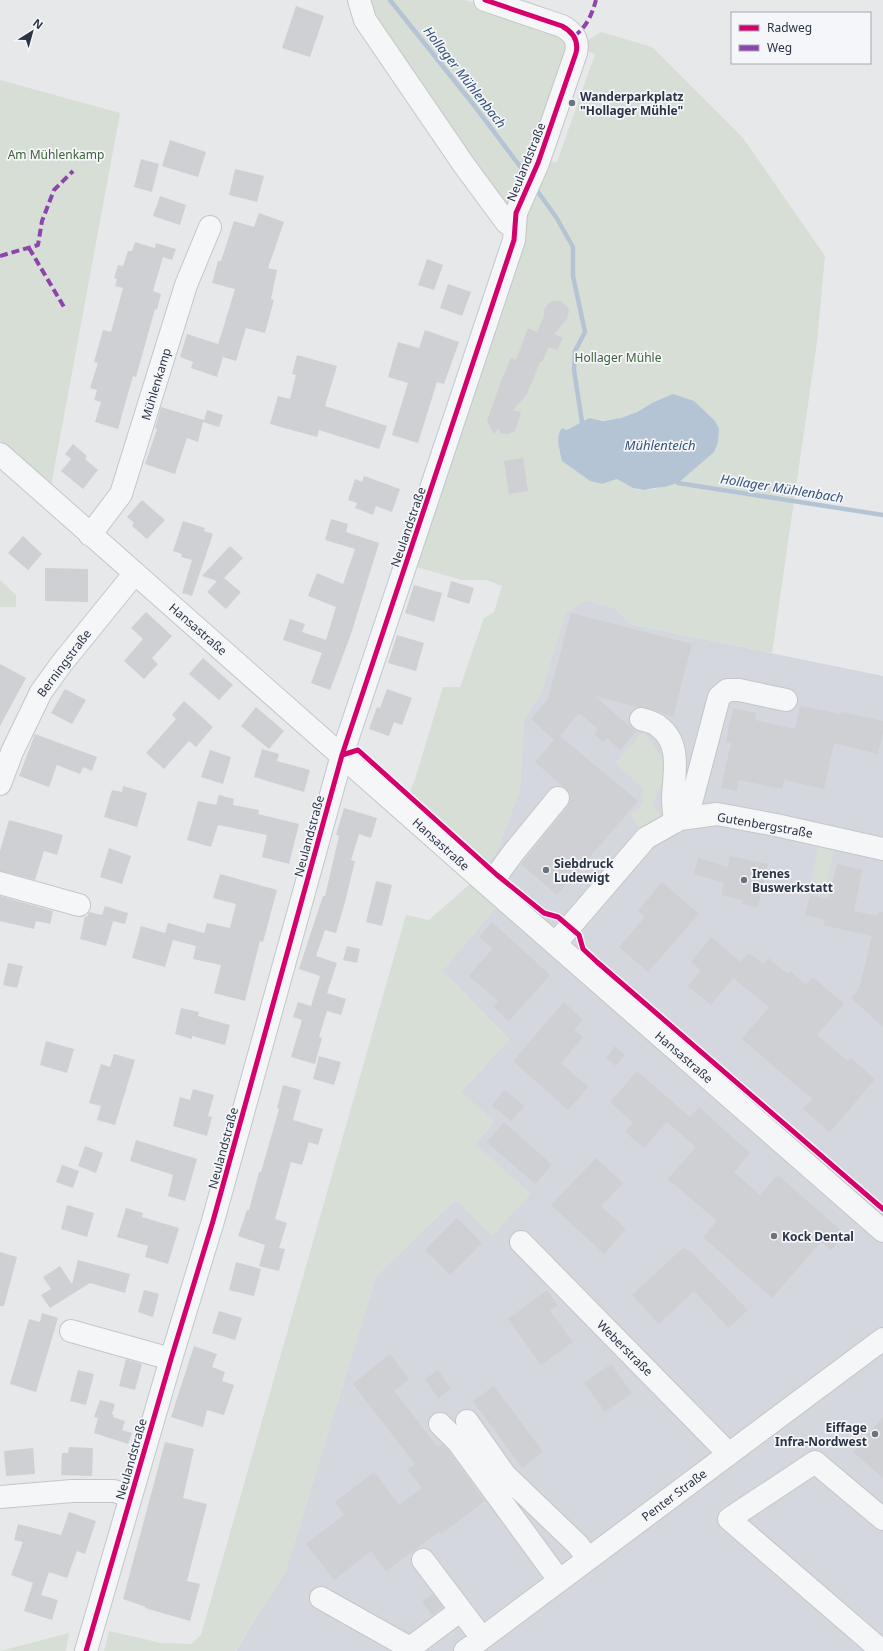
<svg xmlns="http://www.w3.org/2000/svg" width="883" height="1651" viewBox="0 0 883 1651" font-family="'Noto Sans',sans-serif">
	<rect width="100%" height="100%" fill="#e6e8ea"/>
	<path fill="#d4d7dd" d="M 586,600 L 615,608 L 630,624 L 883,676 L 883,1651 L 237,1651 L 236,1650 L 286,1570 L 376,1276 L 455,1200 L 475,1144 L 494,1122 L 461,1092 L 509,1039 L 442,971 L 503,899 L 478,877 L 497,851 L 520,789 L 524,718 L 540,696 L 565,614 Z"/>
	<path fill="#d6ded6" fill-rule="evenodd" d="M 366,0 L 465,0 L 557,31 L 568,42 L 532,161 L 510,204 L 503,204 L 370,16 Z
		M 601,32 L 652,47 L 743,138 L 825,256 L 817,342 L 772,653 L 630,624 L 615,608 L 586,600 L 565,614 L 540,696 L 524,718 L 520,789 L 497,851 L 478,877 L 503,899 L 442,971 L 509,1039 L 461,1092 L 494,1122 L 475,1144 L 531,1194 L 492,1236 L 455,1200 L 376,1276 L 286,1570 L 235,1651 L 104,1651 L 109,1631 L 161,1643 L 191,1644 L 201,1635 L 406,915 L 429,920 L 478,877 L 406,802 L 415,779 L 443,687 L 460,687 L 484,618 L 494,612 L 502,586 L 486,580 L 462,580 L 406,564 L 525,203 L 549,162 L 557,162 L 595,54 L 585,50 L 588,40 ZM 652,403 L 664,487 C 657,488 649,490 644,490 C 635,491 625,483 617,479 L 602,484 L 590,481 L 562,461 L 559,445 L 562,428 L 567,430 L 589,418 C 613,424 631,416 652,403 Z
		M 0,80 L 120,113 L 51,486 L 0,440 Z
		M 0,580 L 16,595 L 16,607 L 0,607 Z
		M 643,731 L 668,766 L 653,805 L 669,826 L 646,838 L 631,815 L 642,805 L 643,788 L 615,763 Z
		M 818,846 L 834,851 L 825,891 L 810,887 Z
		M 69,1633 L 66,1651 L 0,1651 Z"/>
	<path fill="#b4c4d5" d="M 673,394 L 694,401 L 715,421 L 719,429 L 718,442 L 714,452 L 678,483 L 664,487 L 654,488 L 644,490 L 633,488 L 617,479 L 602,484 L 590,481 L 562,461 C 560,450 555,437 562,428 L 567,430 L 589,418 L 603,421 L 621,418 L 637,412 L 652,403 Z"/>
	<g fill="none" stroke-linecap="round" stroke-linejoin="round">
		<path stroke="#b4c4d5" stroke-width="4.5" d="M 390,0 L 473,104 L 522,169
			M 538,192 L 556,217 L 573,247 L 573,276 L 585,332 L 575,351 L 574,370 L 582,422
			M 678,483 L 883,515"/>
	</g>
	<path fill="#ced0d3" d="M 296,6 L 324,16 L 310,57 L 282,48 Z
		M 170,140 L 206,152 L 198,177 L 162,166 Z
		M 141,159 L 159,164 L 152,192 L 134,187 Z
		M 235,169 L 264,176 L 257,202 L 229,195 Z
		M 160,196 L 186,205 L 180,225 L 153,216 Z
		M 259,213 L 284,222 L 268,268 L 277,270 L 271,299 L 274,300 L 265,333 L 246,328 L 236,361 L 223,357 L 217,377 L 191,368 L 193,362 L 180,357 L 187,334 L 218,344 L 222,332 L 235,289 L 212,283 L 218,261 L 221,261 L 234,221 L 254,227 Z
		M 135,242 L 155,248 L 156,243 L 176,249 L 172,260 L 163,257 L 153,291 L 161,294 L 157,310 L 155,309 L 136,377 L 133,376 L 118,429 L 95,422 L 101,402 L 94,400 L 97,390 L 90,388 L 98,363 L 94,362 L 103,330 L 111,332 L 123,288 L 115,286 L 117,279 L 114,278 L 118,265 L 123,266 L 128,251 L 132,251 Z
		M 427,259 L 443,265 L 434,290 L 418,285 Z
		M 448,284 L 471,292 L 462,316 L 440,308 Z
		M 553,301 L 561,301 L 567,307 L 569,311 L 567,319 L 554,334 L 563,338 L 557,350 L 549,347 L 542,362 L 540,362 L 527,394 L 513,410 L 521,412 L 515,431 L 508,434 L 500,433 L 499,428 L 494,434 L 487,421 L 500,384 L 511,358 L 516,360 L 528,328 L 537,332 L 544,316 L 544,309 L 549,303 Z
		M 425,330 L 459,342 L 444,384 L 437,382 L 418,443 L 392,435 L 408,383 L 388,377 L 398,342 L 419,348 Z
		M 297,355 L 337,366 L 325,406 L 387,426 L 379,449 L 319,430 L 317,437 L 270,424 L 278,396 L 290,399 L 296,375 L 292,374 Z
		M 161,407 L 204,420 L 207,410 L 223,415 L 219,427 L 203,422 L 198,442 L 187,438 L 175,474 L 145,464 L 157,429 L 155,428 Z
		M 73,444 L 87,456 L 85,459 L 98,470 L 83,489 L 61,471 L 71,459 L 65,454 Z
		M 523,458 L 528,491 L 509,494 L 504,461 Z
		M 364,476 L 400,489 L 392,512 L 376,506 L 373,515 L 355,508 L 357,503 L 348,500 L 355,479 L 362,482 Z
		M 142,500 L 165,520 L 147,539 L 132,526 L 134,523 L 127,517 Z
		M 331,519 L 348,524 L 346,532 L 379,543 L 351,634 L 330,690 L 311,683 L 322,653 L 283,640 L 290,619 L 305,624 L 302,632 L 326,640 L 336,607 L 308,596 L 317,573 L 343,584 L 355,549 L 325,540 Z
		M 183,521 L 205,528 L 204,531 L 213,534 L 192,596 L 182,593 L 192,560 L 181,557 L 182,554 L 173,551 Z
		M 23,536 L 42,554 L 28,570 L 8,553 Z
		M 230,546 L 243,558 L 224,578 L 241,592 L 226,609 L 207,592 L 217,581 L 202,576 Z
		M 45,568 L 88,569 L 88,602 L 45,601 Z
		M 451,581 L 474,588 L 469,604 L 447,597 Z
		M 414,585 L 442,593 L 434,622 L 405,613 Z
		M 146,612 L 172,636 L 152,658 L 158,664 L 144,679 L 124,661 L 143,639 L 131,628 Z
		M 571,613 L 692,644 L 673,717 L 645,707 L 637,707 L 595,696 L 636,732 L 620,750 L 607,738 L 603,742 L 594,734 L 598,729 L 579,713 L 560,736 L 638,801 L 557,895 L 521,864 L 568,806 L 570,800 L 570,793 L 535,762 L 554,740 L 531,719 L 548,699 Z
		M 397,635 L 424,643 L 416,671 L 388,663 Z
		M 203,658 L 233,685 L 219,700 L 189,674 Z
		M 0,664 L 26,678 L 0,726 Z
		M 65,689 L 86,700 L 72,724 L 51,713 Z
		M 387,689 L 412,698 L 402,725 L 394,722 L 389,736 L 369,729 L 377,707 L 380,708 Z
		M 184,701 L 213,727 L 196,747 L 189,741 L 164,769 L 146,753 L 176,719 L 172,715 Z
		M 800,706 L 841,714 L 841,712 L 883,721 L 883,731 L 878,754 L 834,743 L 824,789 L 784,780 L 782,789 L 739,780 L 737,791 L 721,788 L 731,743 L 726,742 L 733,708 L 756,713 L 755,720 L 795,729 Z
		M 256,707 L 284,731 L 269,749 L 241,726 Z
		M 35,734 L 97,757 L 92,771 L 83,767 L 80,774 L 57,765 L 49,787 L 19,776 Z
		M 262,749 L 279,754 L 277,761 L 310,770 L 304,792 L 254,777 Z
		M 210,750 L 231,757 L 223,784 L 201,777 Z
		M 123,786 L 147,793 L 137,827 L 104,817 L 112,790 L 122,792 Z
		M 219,795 L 234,799 L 233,805 L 259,810 L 258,814 L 299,824 L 289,864 L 262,857 L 267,835 L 218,825 L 211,847 L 187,840 L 198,801 L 216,805 Z
		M 344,808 L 377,818 L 371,838 L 359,834 L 351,860 L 355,861 L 345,902 L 336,933 L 325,930 L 316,956 L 337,963 L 327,993 L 346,999 L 341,1015 L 327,1011 L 319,1037 L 322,1038 L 315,1064 L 291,1057 L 302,1020 L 293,1017 L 298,1002 L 311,1006 L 320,976 L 299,969 L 323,896 L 325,896 L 339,836 L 336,835 Z
		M 9,820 L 63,835 L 57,855 L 44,851 L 35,880 L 0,871 L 0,851 Z
		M 109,848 L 131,856 L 122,884 L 100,877 Z
		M 730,856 L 768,864 L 758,907 L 742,904 L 743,900 L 721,895 L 724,883 L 694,874 L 698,858 L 728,867 Z
		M 837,864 L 862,870 L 854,911 L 877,916 L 878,911 L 883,912 L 883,1027 L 851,998 L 859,989 L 872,936 L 823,925 L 825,920 L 805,915 L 810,895 L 828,899 Z
		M 220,874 L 277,890 L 263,942 L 260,941 L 245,1001 L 214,993 L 221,965 L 193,959 L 196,946 L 173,940 L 165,967 L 132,958 L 141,926 L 165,933 L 168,923 L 204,933 L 207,923 L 230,928 L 236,904 L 213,898 Z
		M 376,881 L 392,885 L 382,926 L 366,922 Z
		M 662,882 L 699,914 L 648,972 L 619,947 L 645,917 L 638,911 Z
		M 0,896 L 53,911 L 50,924 L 36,921 L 34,929 L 0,921 Z
		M 105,906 L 128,913 L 125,924 L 113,921 L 106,946 L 80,939 L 85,916 L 87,917 L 89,912 L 102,915 Z
		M 492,922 L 550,975 L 509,1021 L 493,1007 L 498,1001 L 469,976 L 492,949 L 479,937 Z
		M 711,937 L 741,962 L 749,953 L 763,964 L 768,958 L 788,974 L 790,971 L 806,985 L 813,977 L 844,1004 L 817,1035 L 848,1061 L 851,1058 L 875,1079 L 830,1132 L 803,1109 L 812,1099 L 742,1039 L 769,1007 L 733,978 L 711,1005 L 688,986 L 701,970 L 691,962 Z
		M 347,946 L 360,949 L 357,963 L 343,960 Z
		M 8,963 L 23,966 L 17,988 L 3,985 Z
		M 564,1002 L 583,1020 L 574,1030 L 583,1037 L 561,1063 L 588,1087 L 568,1110 L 513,1061 Z
		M 181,1008 L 199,1012 L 198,1016 L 230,1025 L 225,1045 L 192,1036 L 192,1039 L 175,1034 Z
		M 46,1041 L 74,1049 L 67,1073 L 40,1065 Z
		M 615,1046 L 625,1055 L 616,1066 L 606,1058 Z
		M 114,1054 L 135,1060 L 115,1125 L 97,1120 L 101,1106 L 89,1103 L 101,1064 L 110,1067 Z
		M 319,1056 L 341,1062 L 334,1085 L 313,1079 Z
		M 637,1071 L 690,1117 L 699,1107 L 750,1153 L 734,1172 L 760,1195 L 778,1175 L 845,1234 L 831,1250 L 821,1242 L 772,1298 L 703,1237 L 717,1221 L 668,1179 L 696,1147 L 667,1122 L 644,1148 L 625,1132 L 633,1122 L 610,1102 Z
		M 283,1085 L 301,1090 L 293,1120 L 323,1129 L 318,1145 L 309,1142 L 302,1165 L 291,1162 L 275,1219 L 287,1223 L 279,1248 L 285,1249 L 279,1271 L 259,1266 L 265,1245 L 238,1236 L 247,1210 L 249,1210 L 259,1172 L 261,1172 L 279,1109 L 277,1108 Z
		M 193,1089 L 214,1095 L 208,1116 L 212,1117 L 207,1136 L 173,1126 L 180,1097 L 190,1100 Z
		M 505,1090 L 524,1106 L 511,1121 L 492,1105 Z
		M 504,1122 L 552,1165 L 535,1184 L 487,1142 Z
		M 136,1140 L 197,1159 L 185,1201 L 168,1196 L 173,1175 L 130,1161 Z
		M 85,1146 L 103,1153 L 96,1173 L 78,1166 Z
		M 596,1158 L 623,1183 L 601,1206 L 626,1229 L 604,1254 L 551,1205 Z
		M 62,1165 L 79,1171 L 73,1188 L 56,1182 Z
		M 67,1205 L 94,1213 L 87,1237 L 61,1229 Z
		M 126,1208 L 143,1213 L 142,1217 L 179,1228 L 168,1264 L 145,1257 L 148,1246 L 117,1237 Z
		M 457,1218 L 482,1243 L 450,1275 L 425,1250 Z
		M 684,1247 L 689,1252 L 690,1251 L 748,1310 L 729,1328 L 694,1291 L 659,1324 L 632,1295 Z
		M 0,1252 L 17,1257 L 4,1306 L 0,1306 Z
		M 78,1260 L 130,1274 L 125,1293 L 90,1283 L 50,1308 L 41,1295 L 51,1289 L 43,1277 L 60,1266 L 72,1284 Z
		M 236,1262 L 261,1269 L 254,1296 L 229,1290 Z
		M 144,1290 L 159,1294 L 153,1317 L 138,1312 Z
		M 547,1290 L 558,1305 L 550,1311 L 573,1342 L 541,1365 L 508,1319 Z
		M 219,1311 L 242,1318 L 235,1340 L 212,1333 Z
		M 42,1313 L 58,1318 L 36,1392 L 10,1384 L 29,1319 L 40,1322 Z
		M 194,1346 L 217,1354 L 212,1367 L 225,1372 L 222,1381 L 234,1385 L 224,1415 L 207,1410 L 203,1427 L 171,1417 Z
		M 390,1354 L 409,1379 L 394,1391 L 438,1447 L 442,1444 L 448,1450 L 485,1501 L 441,1534 L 440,1531 L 386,1571 L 371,1551 L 334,1580 L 306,1544 L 344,1515 L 335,1502 L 374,1472 L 399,1505 L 422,1488 L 408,1470 L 415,1464 L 353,1384 Z
		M 126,1359 L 142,1364 L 135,1390 L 119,1386 Z
		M 611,1364 L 632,1393 L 605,1412 L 584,1383 Z
		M 78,1370 L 94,1374 L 86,1405 L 70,1401 Z
		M 438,1370 L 451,1389 L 438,1398 L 425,1379 Z
		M 494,1386 L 543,1452 L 522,1468 L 473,1401 Z
		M 100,1400 L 115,1404 L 112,1414 L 114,1415 L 113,1417 L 125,1421 L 122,1430 L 132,1433 L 128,1444 L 94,1433 L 98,1418 L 94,1417 Z
		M 883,1417 L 883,1478 L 853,1452 Z
		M 165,1442 L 194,1449 L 183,1498 L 207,1504 L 187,1581 L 200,1584 L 190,1621 L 145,1608 L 146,1607 L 123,1599 Z
		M 69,1447 L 93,1448 L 92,1476 L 61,1475 L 62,1453 L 68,1453 Z
		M 33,1448 L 35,1474 L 6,1476 L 4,1451 Z
		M 69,1512 L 96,1521 L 85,1554 L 77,1551 L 67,1578 L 49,1572 L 41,1595 L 58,1600 L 52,1620 L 24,1611 L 33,1583 L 11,1575 L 23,1542 L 14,1540 L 18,1524 L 61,1535 Z
		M 433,1594 L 443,1607 L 432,1615 L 422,1602 Z"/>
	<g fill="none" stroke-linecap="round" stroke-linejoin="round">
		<g stroke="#c4c6c8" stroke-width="24">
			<path id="minor" d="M 359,0 L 365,20 L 464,165 L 506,222 L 515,229
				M 0,454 L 489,886 L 883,1231
				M 90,535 L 121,494 L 186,285 L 210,227
				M 641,719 C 646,721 654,722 658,726 C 682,743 674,773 673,798 C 673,806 674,814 675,822
				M 0,784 L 12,752 L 41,692 L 62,663 L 135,573
				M 687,818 L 719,697 L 727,690 L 739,690 L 786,700
				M 0,883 L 79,905
				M 489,886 L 513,853 L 558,798
				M 555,944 L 646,838 L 680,819 L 717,814 L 776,825 L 883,849
				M 521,1242 L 729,1454
				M 71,1331 L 171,1359
				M 467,1421 L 505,1475 L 578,1545 L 588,1559
				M 440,1424 L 458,1442 L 559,1580
				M 0,1497 L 72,1491 L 114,1491 L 131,1496
				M 423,1560 L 482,1638
				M 321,1598 L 410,1648 L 461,1610
				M 86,1651 L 171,1359 L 213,1221 L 342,755 L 514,240 L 516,213 L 538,163 L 576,53 C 579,40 573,32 562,26 L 485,0
				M 465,1651 L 883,1339
				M 882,1651 L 729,1519 L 815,1462 L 883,1519"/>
		</g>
		<use href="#minor" stroke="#f5f6f7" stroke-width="22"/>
		<path stroke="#8e44ad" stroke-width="4" stroke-dasharray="8 4" stroke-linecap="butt" d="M 574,36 C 587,27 592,14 596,0
			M 29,248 L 64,307
			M 0,256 L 38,245 L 42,221 L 54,190 L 73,171"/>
		<g stroke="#f4f6f9" stroke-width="8">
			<path id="cycleway" d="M 342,755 L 358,750 L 497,875 L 544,913 L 558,917 L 579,935 L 583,949 L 597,962 L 883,1209
				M 86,1651 L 171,1359 L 213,1221 L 342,755 L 514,240 L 516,213 L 538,163 L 576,53 C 579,40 573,32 562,26 L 485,0"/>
		</g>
		<use href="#cycleway" stroke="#d6006c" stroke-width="5"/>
	</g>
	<g fill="#6c737f" stroke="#f4f6f9" stroke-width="1.5">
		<circle cx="572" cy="103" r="4"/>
		<circle cx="546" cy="870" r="4"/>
		<circle cx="744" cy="880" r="4"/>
		<circle cx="774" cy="1236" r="4"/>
		<circle cx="875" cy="1434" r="4"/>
	</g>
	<g text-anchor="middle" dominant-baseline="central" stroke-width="3.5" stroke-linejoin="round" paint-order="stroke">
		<g font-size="12" font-weight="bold" fill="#2b3445" stroke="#f4f6f9" text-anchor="start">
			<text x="580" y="96">Wanderparkplatz<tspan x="580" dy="14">"Hollager Mühle"</tspan></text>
			<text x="554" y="863">Siebdruck<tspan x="554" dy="14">Ludewigt</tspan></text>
			<text x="752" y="873">Irenes<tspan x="752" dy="14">Buswerkstatt</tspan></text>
			<text x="782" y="1236">Kock Dental</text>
			<text x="867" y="1427" text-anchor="end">Eiffage<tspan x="867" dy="14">Infra-Nordwest</tspan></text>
		</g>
		<g font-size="12" fill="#3f6138" stroke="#f4f6f9">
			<text x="56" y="154">Am Mühlenkamp</text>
			<text x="618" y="357">Hollager Mühle</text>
		</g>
		<g font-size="12" fill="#2b3445" stroke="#f4f6f9">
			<text transform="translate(526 162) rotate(-68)">Neulandstraße</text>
			<text transform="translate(156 384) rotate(-73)">Mühlenkamp</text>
			<text transform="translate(408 527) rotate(-71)">Neulandstraße</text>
			<text transform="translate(198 629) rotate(41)">Hansastraße</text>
			<text transform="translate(64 663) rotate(-53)">Berningstraße</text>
			<text transform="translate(765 825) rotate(10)">Gutenbergstraße</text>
			<text transform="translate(309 836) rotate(-75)">Neulandstraße</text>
			<text transform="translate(441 844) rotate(42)">Hansastraße</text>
			<text transform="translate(684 1057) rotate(41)">Hansastraße</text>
			<text transform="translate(223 1148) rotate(-75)">Neulandstraße</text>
			<text transform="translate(625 1348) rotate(45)">Weberstraße</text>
			<text transform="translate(131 1459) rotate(-74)">Neulandstraße</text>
			<text transform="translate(674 1495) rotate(-37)">Penter Straße</text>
		</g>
		<g font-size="13" font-style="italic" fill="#34527a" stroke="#f4f6f9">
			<text transform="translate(465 77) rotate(52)">Hollager Mühlenbach</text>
			<text x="660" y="445">Mühlenteich</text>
			<text transform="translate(782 488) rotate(9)">Hollager Mühlenbach</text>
		</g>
	</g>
	<rect x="731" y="12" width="140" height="52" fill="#f4f6f9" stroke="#a4a8b1"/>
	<rect x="739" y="25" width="20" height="6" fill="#d6006c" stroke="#a4a8b1"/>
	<text x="767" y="32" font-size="12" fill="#2b3445">Radweg</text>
	<rect x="739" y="45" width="20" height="6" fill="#8e44ad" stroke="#a4a8b1"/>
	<text x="767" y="52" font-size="12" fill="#2b3445">Weg</text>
	<g transform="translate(32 32) rotate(37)" stroke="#f4f6f9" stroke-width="3" paint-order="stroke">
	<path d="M0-3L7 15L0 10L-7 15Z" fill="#2b3445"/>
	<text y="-6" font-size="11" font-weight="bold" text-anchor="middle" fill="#2b3445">N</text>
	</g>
</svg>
